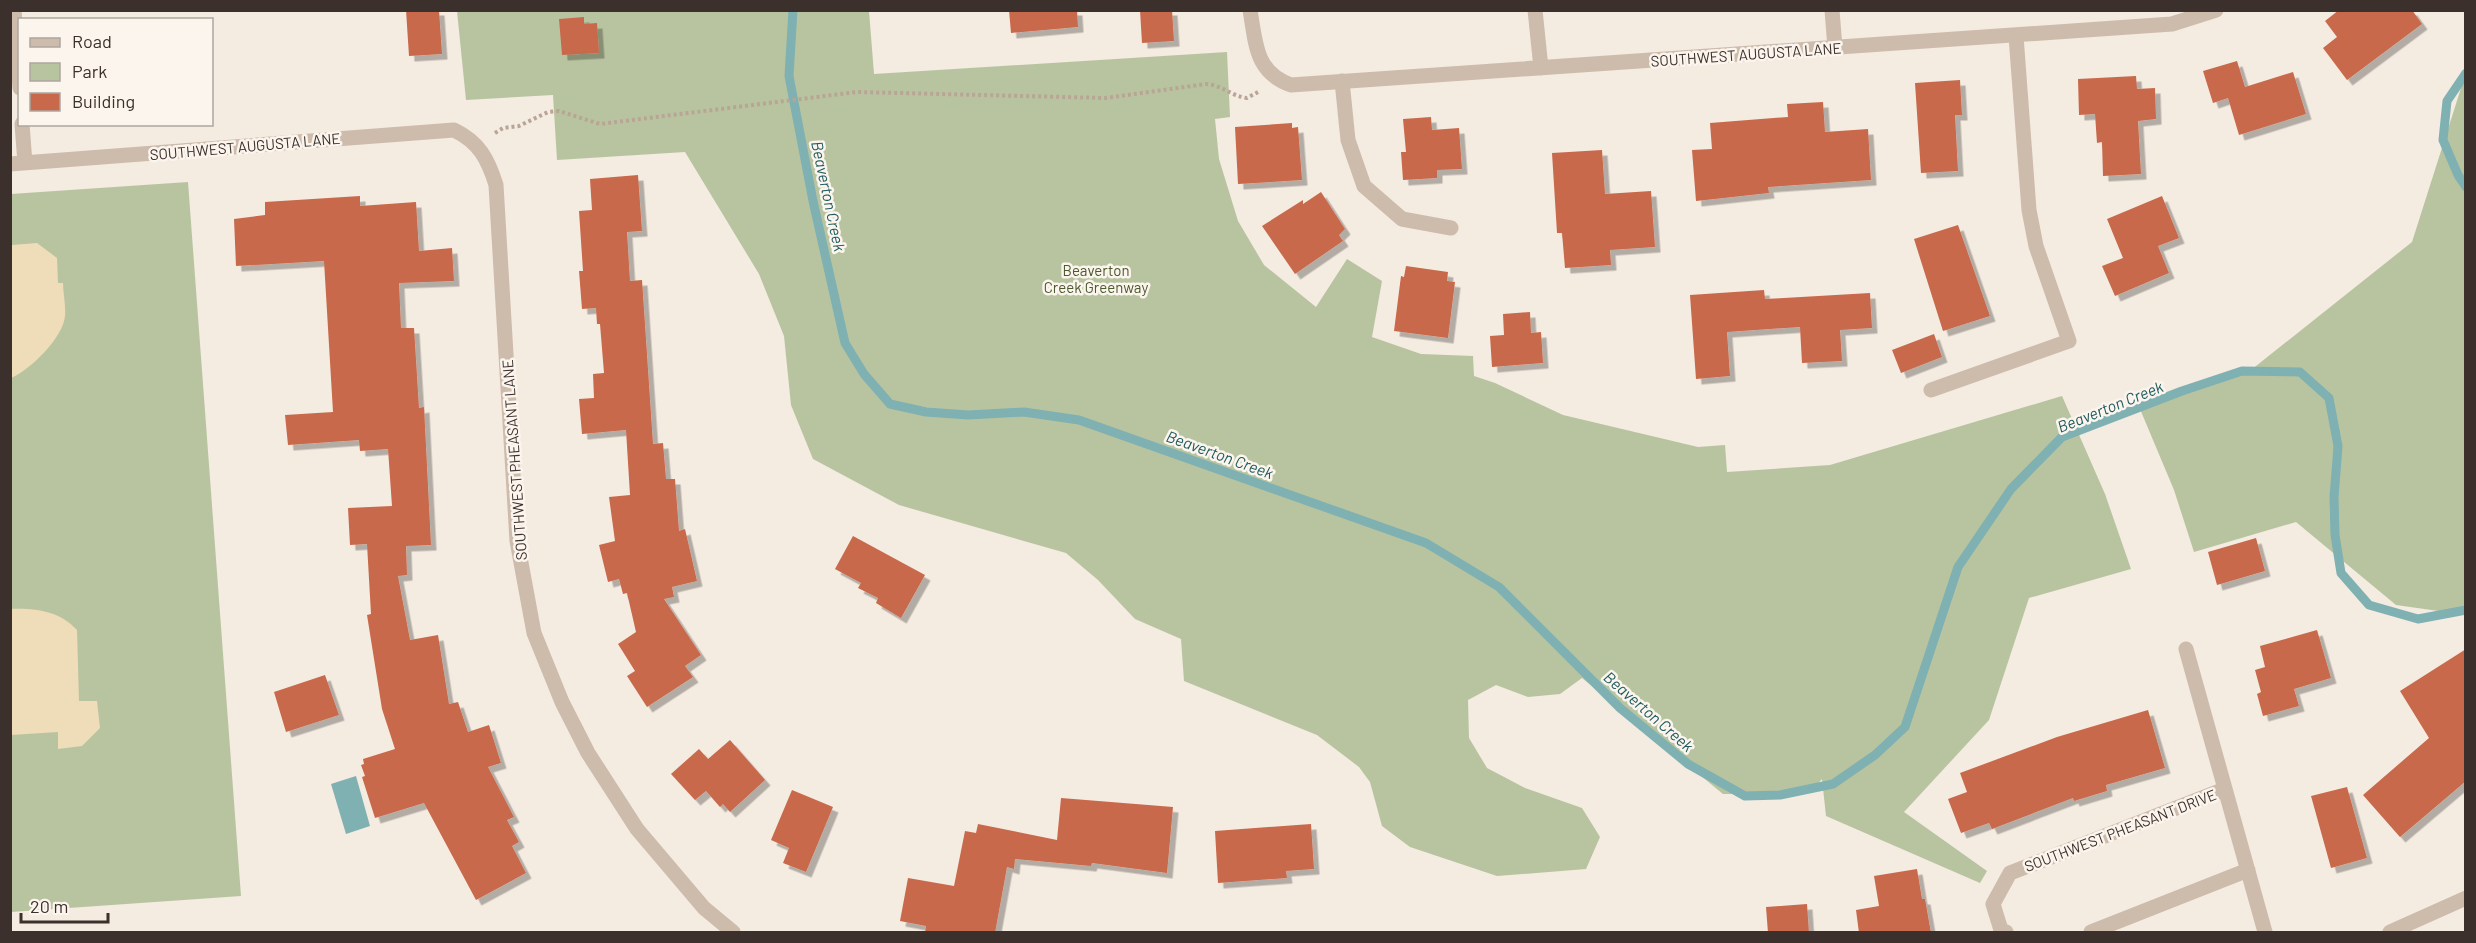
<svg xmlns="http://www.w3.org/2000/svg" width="2476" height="943" viewBox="0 0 2476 943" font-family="Barlow,sans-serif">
	<defs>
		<filter id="shadow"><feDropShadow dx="5.5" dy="5.5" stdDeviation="0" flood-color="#0004"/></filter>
	</defs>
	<rect width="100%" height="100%" fill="#f4ebe1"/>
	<path fill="#b8c4a0" d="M 457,11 L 869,11 L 874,74 L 1227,52 L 1230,117 L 1215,119 L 1219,159 L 1238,221 L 1264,265 L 1316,307 L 1347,259 L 1382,281 L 1372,337 L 1421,354 L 1473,356 L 1474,376 L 1495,383 L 1563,415 L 1698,447 L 1725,445 L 1727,472 L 1830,465 L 2062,396 L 2105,494 L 2131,569 L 2029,598 L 1989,720 L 1904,812 L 1987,871 L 1980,883 L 1826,816 L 1822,779 L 1815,787 L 1789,794 L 1723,794 L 1582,678 L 1560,694 L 1528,697 L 1496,685 L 1468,700 L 1469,738 L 1487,768 L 1525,788 L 1582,808 L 1600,837 L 1586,869 L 1497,876 L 1410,847 L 1382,826 L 1370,782 L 1359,767 L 1317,735 L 1184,681 L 1181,639 L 1135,619 L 1098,580 L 1066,553 L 899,505 L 813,459 L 791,405 L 784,336 L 759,274 L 685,152 L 557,160 L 553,95 L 466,100 Z
		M 2465,84 L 2465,612 L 2460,614 L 2396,605 L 2296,522 L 2194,552 L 2174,490 L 2140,409 L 2251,370 L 2412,242 L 2462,85 Z
		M 188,182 L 241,896 L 11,912 L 11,194 Z"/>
	<path fill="#efdcb8" d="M 10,240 L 12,245 L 37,243 L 57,258 L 58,283 L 63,283 C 63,293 66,305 65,316 C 63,338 30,370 11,378 Z
		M 11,609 C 35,608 60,611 77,630 L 79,701 L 97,701 L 100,728 L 82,746 L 58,749 L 58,732 L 11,735 Z"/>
	<path fill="#7fb0b2" d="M 356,776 L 370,826 L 346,834 L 331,784 Z"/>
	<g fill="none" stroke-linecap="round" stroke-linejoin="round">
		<path stroke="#7fb0b2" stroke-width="9" d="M 793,10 L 789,76 L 813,201 L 845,343 L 864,374 L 890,404 L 926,412 L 968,415 L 1024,412 L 1079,420 L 1426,543 L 1499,587 L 1620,708 L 1688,764 L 1745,796 L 1780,795 L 1833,784 L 1875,755 L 1905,727 L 1958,567 L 2011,489 L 2062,437 L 2182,391 L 2242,371 L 2300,372 L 2329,398 L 2338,446 L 2334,497 L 2335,535 L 2341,573 L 2369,605 L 2418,619 L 2466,610
			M 2466,73 L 2447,101 L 2443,140 L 2458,175 L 2466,187"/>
	</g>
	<path fill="#c8694b" filter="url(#shadow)" d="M 406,10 L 439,10 L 442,54 L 409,56 Z
		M 1009,10 L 1077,10 L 1078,27 L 1011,33 Z
		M 1140,10 L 1172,10 L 1174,41 L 1142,43 Z
		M 2339,10 L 2412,10 L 2422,24 L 2347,80 L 2323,48 L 2337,37 L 2325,21 Z
		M 584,17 L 584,24 L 597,23 L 599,53 L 562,55 L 559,19 Z
		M 2237,61 L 2245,87 L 2293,72 L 2306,114 L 2239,135 L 2228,98 L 2213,103 L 2203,71 Z
		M 2136,76 L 2137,89 L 2155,88 L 2156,119 L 2138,121 L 2141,174 L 2103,176 L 2102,142 L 2097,143 L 2095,114 L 2079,115 L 2078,79 Z
		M 1960,80 L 1962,115 L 1955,115 L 1958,171 L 1921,173 L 1915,83 Z
		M 1823,102 L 1825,132 L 1868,129 L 1871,180 L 1768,187 L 1769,193 L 1696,201 L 1692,150 L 1712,149 L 1710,123 L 1788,117 L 1787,104 Z
		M 1431,117 L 1432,130 L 1459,128 L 1462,169 L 1437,170 L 1437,178 L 1403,180 L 1401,152 L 1406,152 L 1403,119 Z
		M 1292,123 L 1292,128 L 1298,127 L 1302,180 L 1238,184 L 1235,127 Z
		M 1602,150 L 1605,194 L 1651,191 L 1655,247 L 1610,250 L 1611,265 L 1565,268 L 1562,233 L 1557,233 L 1552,153 Z
		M 638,175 L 642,231 L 627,232 L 630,281 L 642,280 L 653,444 L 663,443 L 666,479 L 675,479 L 679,531 L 685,529 L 697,581 L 672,587 L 674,597 L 664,599 L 701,655 L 685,666 L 693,677 L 647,707 L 627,676 L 635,671 L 618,644 L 636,632 L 627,593 L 623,594 L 619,579 L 608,582 L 599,545 L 615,541 L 609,497 L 630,495 L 626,430 L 582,434 L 579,399 L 594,398 L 593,374 L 604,373 L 600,324 L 597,324 L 596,308 L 582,309 L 579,271 L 583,271 L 579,211 L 592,210 L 590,179 Z
		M 1321,192 L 1345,229 L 1339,235 L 1343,241 L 1295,274 L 1262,226 L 1303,200 L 1303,204 Z
		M 360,196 L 360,206 L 416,202 L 419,251 L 452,248 L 454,281 L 399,283 L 401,328 L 414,328 L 419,408 L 424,407 L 431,545 L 406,546 L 407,575 L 398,576 L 410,640 L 438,635 L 449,704 L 458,702 L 468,732 L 489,725 L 501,763 L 488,767 L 514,817 L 507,820 L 519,842 L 512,846 L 526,873 L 476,900 L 424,803 L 375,818 L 362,777 L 365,776 L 361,765 L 364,764 L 363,759 L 395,749 L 382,709 L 367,615 L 371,614 L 367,544 L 350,545 L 348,508 L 392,506 L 388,449 L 360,451 L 359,440 L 288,445 L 285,415 L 333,412 L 324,261 L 236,266 L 234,219 L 265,215 L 265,202 Z
		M 2162,196 L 2179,238 L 2158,246 L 2169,273 L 2115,296 L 2102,266 L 2123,258 L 2107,219 Z
		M 1958,225 L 1990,316 L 1943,331 L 1914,239 Z
		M 1406,266 L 1448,272 L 1447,281 L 1455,282 L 1448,338 L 1394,331 L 1401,276 L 1404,277 Z
		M 1764,290 L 1765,299 L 1870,293 L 1872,328 L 1840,330 L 1842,361 L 1802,363 L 1800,327 L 1727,332 L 1730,376 L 1696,379 L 1690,295 Z
		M 1530,312 L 1531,333 L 1541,332 L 1543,363 L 1492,367 L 1490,336 L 1504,335 L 1503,314 Z
		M 1934,334 L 1942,357 L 1901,373 L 1892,350 Z
		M 853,536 L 925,575 L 901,618 L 876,603 L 878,598 L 858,588 L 861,583 L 835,569 Z
		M 2256,538 L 2265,571 L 2217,585 L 2208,552 Z
		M 2317,630 L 2331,678 L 2294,689 L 2299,706 L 2263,716 L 2257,694 L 2261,692 L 2255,670 L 2265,667 L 2260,646 Z
		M 2466,649 L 2466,781 L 2400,837 L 2363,795 L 2429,738 L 2400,691 Z
		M 325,675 L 339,715 L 286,732 L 274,692 Z
		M 2148,710 L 2165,768 L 2106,785 L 2107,791 L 2074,801 L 2073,798 L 1992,829 L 1989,823 L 1961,833 L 1948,799 L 1967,792 L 1960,773 L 2057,737 Z
		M 730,740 L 765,780 L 730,812 L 723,804 L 720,807 L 706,791 L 695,800 L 671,774 L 699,749 L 708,759 Z
		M 2347,787 L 2367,858 L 2331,868 L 2311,796 Z
		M 792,790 L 833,807 L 806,872 L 783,863 L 789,848 L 771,840 Z
		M 1061,798 L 1173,807 L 1167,873 L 1092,863 L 1091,866 L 1015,859 L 1014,869 L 1007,867 L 995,933 L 925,933 L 926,926 L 900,921 L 908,878 L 954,886 L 965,831 L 976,833 L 978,824 L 1057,840 Z
		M 1311,824 L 1314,869 L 1286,871 L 1287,878 L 1218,883 L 1215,831 Z
		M 1917,869 L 1922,899 L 1925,899 L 1931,933 L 1859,933 L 1856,910 L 1879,906 L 1874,876 Z
		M 1807,904 L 1809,933 L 1768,933 L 1766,907 Z"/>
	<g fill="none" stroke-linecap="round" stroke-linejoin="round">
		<path stroke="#b9a596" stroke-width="4" stroke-dasharray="3 3" stroke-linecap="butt" d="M 495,133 L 503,128 L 519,126 L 548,112 L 559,111 L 600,124 L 857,92 L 1106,98 L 1206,84 C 1222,85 1231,96 1247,98 L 1258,92"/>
		<path stroke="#cdbbac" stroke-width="15" d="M 14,10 L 20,88
			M 1250,10 C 1256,44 1255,72 1291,85 L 2172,24 L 2216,10
			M 1535,10 L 1541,68
			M 1832,10 L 1835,48
			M 1342,81 L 1348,140 L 1364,186 L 1402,219 L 1451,228
			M 22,124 L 25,163
			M 10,164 L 454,130 C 479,142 488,159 496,185 L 517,541 L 534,633 L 562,702 L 588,753 L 637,829 L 704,908 L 733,932
			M 1931,390 L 2069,341 L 2036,246 L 2029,210 L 2016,36
			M 2186,649 L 2265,932
			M 2006,932 L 2001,930 L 1993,904 L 2010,873 L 2225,789
			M 2091,932 L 2248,870
			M 2390,932 L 2466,898"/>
	</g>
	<g text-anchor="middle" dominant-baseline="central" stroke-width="5" stroke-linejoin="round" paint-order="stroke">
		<g font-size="15" fill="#3b302b" stroke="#fbf5ee">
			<text transform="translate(1746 54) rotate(-4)">SOUTHWEST AUGUSTA LANE</text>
			<text transform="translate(245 146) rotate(-5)">SOUTHWEST AUGUSTA LANE</text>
			<text transform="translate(514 460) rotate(-94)">SOUTHWEST PHEASANT LANE</text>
			<text transform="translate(2120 830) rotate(-21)">SOUTHWEST PHEASANT DRIVE</text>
		</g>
		<g font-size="15" fill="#4a5a2e" stroke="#fbf5ee">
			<text x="1096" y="270">Beaverton<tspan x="1096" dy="17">Creek Greenway</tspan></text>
		</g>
		<g font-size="16" font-style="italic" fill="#1f5a5e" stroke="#fbf5ee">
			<text transform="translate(829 196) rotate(78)">Beaverton Creek</text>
			<text transform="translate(2110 406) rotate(-22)">Beaverton Creek</text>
			<text transform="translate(1220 454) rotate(20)">Beaverton Creek</text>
			<text transform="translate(1649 711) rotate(41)">Beaverton Creek</text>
		</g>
	</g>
	<rect width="2476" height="943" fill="none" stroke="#3b302b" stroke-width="24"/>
	<rect x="18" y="18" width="195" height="108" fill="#fbf5ee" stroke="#aea6a0" stroke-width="1.5"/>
	<rect x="30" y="38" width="30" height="9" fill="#cdbbac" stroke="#aea6a0" stroke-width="1.5"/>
	<text x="72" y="48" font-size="18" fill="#3b302b">Road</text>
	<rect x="30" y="63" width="30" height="18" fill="#b8c4a0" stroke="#aea6a0" stroke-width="1.5"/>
	<text x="72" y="78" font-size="18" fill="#3b302b">Park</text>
	<rect x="30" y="93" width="30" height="18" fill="#c8694b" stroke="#aea6a0" stroke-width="1.5"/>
	<text x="72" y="108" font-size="18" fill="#3b302b">Building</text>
	<path d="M21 913v9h87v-9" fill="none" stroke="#3b302b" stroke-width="3"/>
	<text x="30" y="913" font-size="18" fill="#3b302b" stroke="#fbf5ee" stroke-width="4.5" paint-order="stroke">20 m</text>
</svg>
